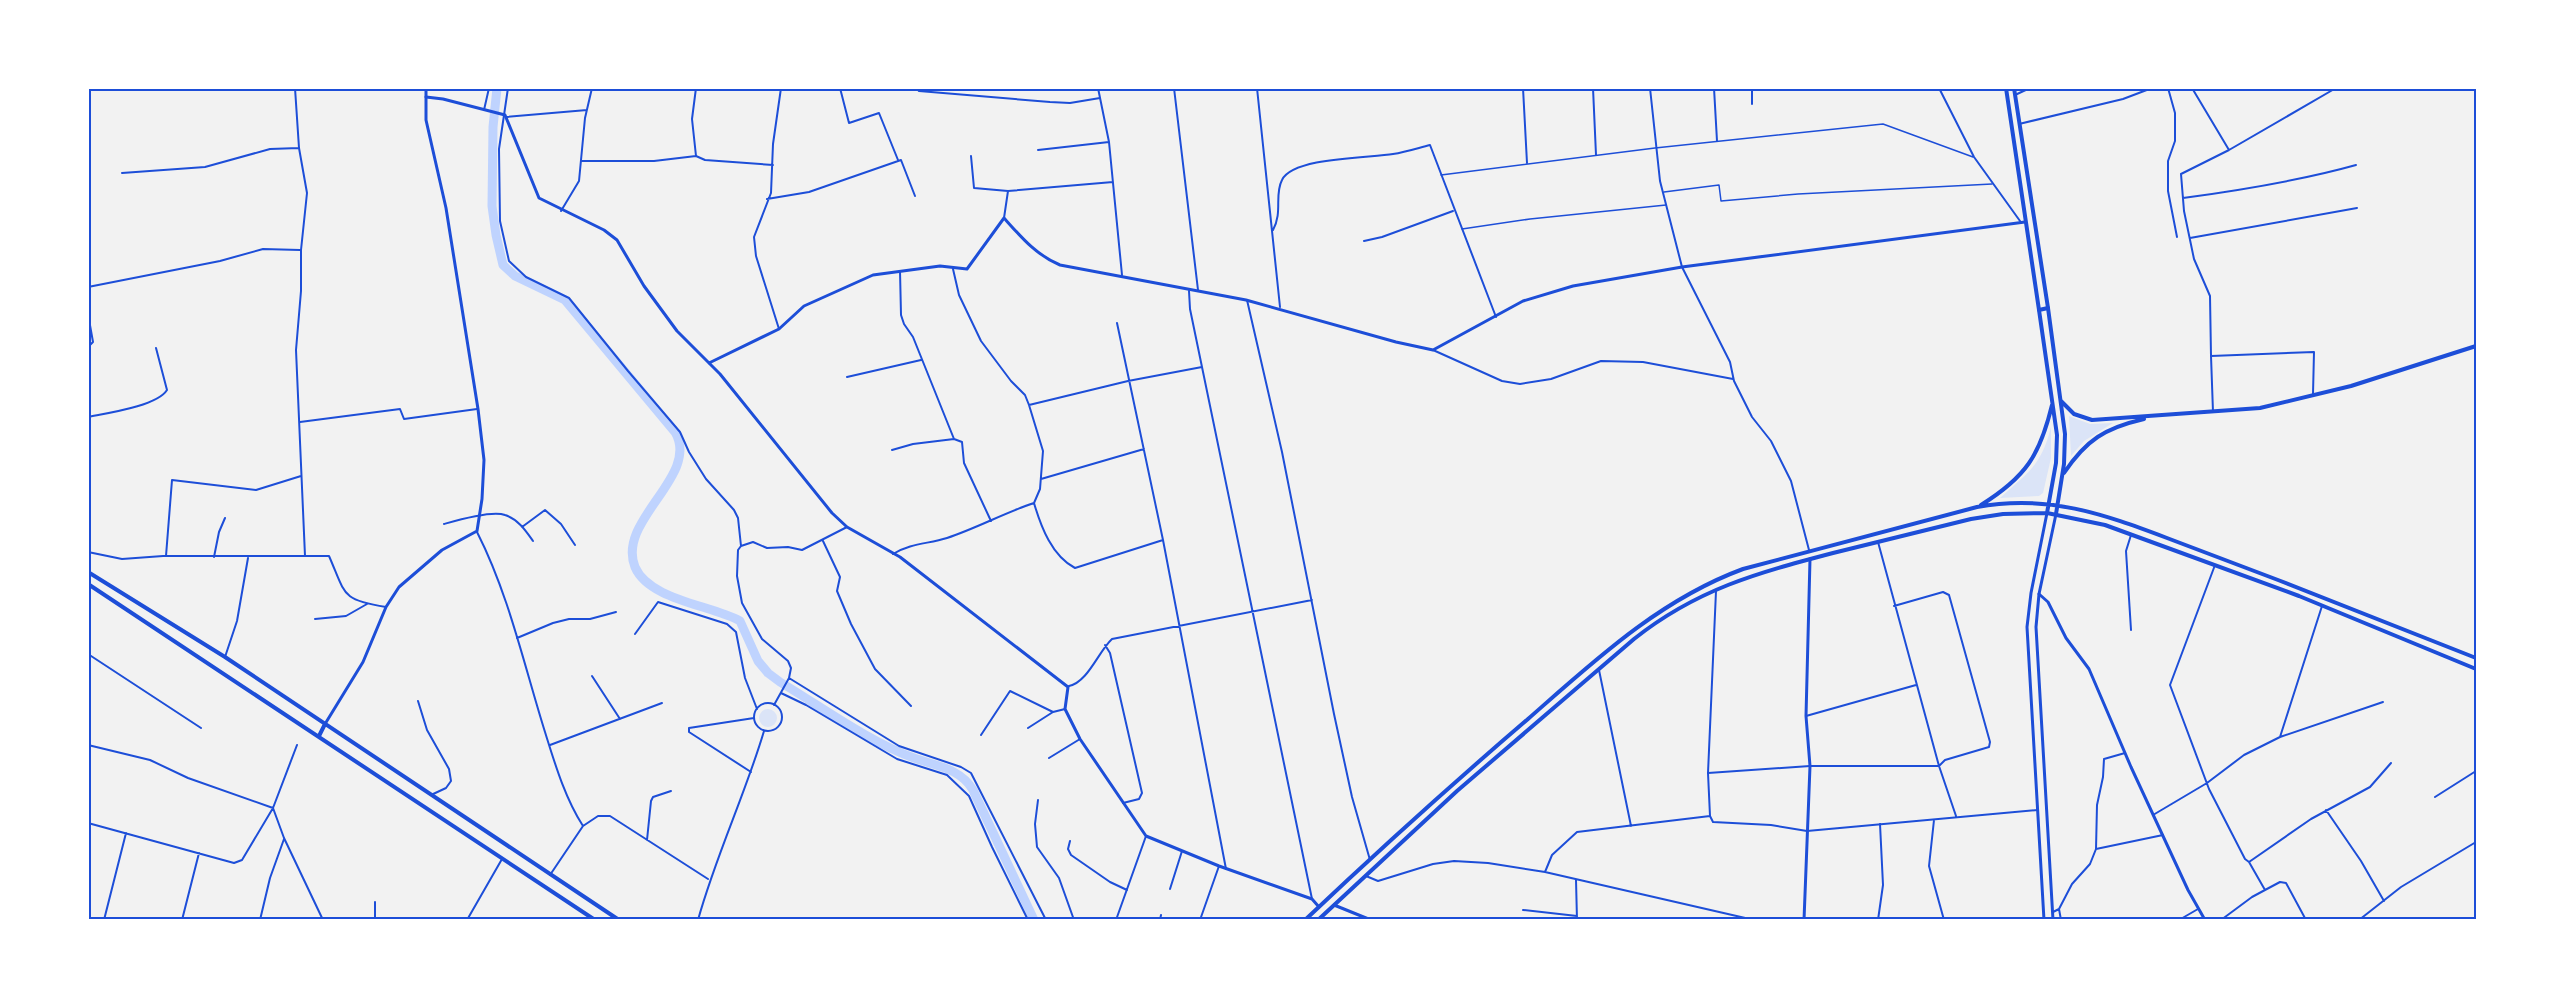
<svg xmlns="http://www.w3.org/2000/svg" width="2565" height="1008" viewBox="0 0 2565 1008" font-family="Overpass,sans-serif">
	<rect width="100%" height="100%" fill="#f2f2f2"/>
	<path fill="#dbe4f7" d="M 2069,416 L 2090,424 L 2113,423 L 2084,441 L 2071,456 Z
		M 2051,427 L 2051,458 L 2043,493 L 2039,496 L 2000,498 C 2027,473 2041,467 2051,427 Z
		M759 718a9 9 0 1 1 18 0a9 9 0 1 1-18 0Z"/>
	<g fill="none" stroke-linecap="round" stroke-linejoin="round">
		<path stroke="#bfd3fe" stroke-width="9" d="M 497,88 L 493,127 L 492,206 L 496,235 L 503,265 L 515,276 L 565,300 L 675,432 C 701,476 616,520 635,567 C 649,600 711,605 740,621 L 758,661 L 768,673 L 780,682 C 820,706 871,743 914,758 C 936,766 960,768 973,790 L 1034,920"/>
		<path stroke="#1d4ed8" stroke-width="1.5" d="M 1441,175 L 1655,148 L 1883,124 L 1973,157
			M 1664,192 L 1719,185 L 1721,201 L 1798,194 L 1992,184
			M 1462,229 L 1530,219 L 1666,205"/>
		<path stroke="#1d4ed8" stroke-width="2" d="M 295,88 L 299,148 L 307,193 L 301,250 L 301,291 L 296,350 L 305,556
			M 508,88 L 499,149 L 500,221 L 509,261 L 526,277 L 569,298 L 628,371 L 680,432 L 689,452 L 706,479 L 734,510 L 738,518 L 741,546
			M 840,88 L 849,123 L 879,113 L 898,160
			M 916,88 L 919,91 L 1050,102 L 1070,103 L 1100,98
			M 1098,88 L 1109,142 L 1122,275
			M 1174,88 L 1198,290
			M 1257,88 L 1280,307
			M 1523,88 L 1527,163
			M 1593,88 L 1596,155
			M 1650,88 L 1660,181 L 1682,267 L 1730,362 L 1734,381 L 1752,417 L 1771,441 L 1791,481 L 1809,550
			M 1714,88 L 1717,141
			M 1752,88 L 1752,104
			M 1939,88 L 1974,157 L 2020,221
			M 2168,88 L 2175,113 L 2175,141 L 2168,161 L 2168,191 L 2177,237
			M 2192,88 L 2229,150
			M 88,89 L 92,88
			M 2015,95 L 2030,88
			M 484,110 L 489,88
			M 506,117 L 587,110
			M 2019,124 L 2123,99 L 2152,88
			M 1038,150 L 1109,142
			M 696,156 L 692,119 L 696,88
			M 971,156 L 974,188 L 1008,191
			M 582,161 L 654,161 L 696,156 L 705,160 L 773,165
			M 122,173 L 205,167 L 270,149 L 299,148
			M 2183,198 C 2242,190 2299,181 2356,165
			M 767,199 L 809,192 L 901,160 L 915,196
			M 561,211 L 579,181 L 585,118 L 592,88
			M 1004,218 L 1008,191 L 1113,182
			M 1273,230 C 1283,212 1274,195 1282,180 C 1293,157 1370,158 1393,154 C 1406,152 1418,148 1430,145 L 1496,317
			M 2190,238 L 2357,208
			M 1364,241 L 1382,237 L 1453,211
			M 900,271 L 901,315 L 904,324 L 913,337 L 954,439 L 962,442 L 964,463 L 991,521
			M 88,287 L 220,261 L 263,249 L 300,250
			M 1189,291 L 1190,309 L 1312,899
			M 1247,300 L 1282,452 L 1334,714 L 1352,797 L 1370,860
			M 88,314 L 93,342 L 88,347
			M 1117,323 L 1163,540 L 1226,869
			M 779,329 L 756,256 L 754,237 L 771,193 L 773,144 L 781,88
			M 1433,350 L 1502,381 L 1520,384 L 1551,379 L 1601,361 L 1643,362 L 1733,379
			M 2211,356 L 2210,296 L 2194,259 L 2184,211 L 2181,174 L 2229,150 L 2336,88
			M 847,377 L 921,360
			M 1029,405 L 1128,381 L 1202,367
			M 2213,412 L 2211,356 L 2314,352 L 2313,394
			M 88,417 C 108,413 157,406 167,390 L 156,348
			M 300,422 L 400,409 L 404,419 L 477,409
			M 892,450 L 913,444 L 954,439
			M 1041,479 L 1144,449
			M 1034,503 C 1041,527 1052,556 1075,568 L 1163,540
			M 444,524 C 458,520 492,510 505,515 C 518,519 526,531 533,541
			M 522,527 L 545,510 L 561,524 L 575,545
			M 477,532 C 509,595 524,665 545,732 C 555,764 565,798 583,826 L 550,875
			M 2131,535 L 2126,551 L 2131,630
			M 823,541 L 840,577 L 837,591 L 851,624 L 875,669 L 911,706
			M 1878,542 L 1939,766 L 1956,816
			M 88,552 L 122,559 L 163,556 L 329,556 C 346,595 341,600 386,607
			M 893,554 C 911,543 928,544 947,538 C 977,528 1004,513 1034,503 L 1040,489 L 1043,451 L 1029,405 L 1025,395 L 1011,381 L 981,341 L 959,295 L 953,269
			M 166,556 L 172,480 L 256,490 L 301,476
			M 214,557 L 219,532 L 225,518
			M 2215,565 L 2170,685 L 2209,789 L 2245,859 L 2249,862
			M 315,619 L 346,616 L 367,604
			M 635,634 L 658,602 L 727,624 L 736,632 L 745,678 L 757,709
			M 517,638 L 553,623 L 569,619 L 590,619 L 616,612
			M 1105,645 L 1110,653 L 1142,793 L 1139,799 L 1123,803
			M 88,654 L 201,728
			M 225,657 L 237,621 L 248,558
			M 1599,670 L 1631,826
			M 592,676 L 620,719
			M 789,678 L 899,746 L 961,767 L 971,773 L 1046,920
			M 1069,686 C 1088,682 1098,652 1112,639 L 1312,600
			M 781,693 L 806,705 L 897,759 L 947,775 L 969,796 L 992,847 L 1028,920
			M 418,701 L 427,730 L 449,769 L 451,781 L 446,788 L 431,795
			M754 717a14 14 0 1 1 28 0a14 14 0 1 1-28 0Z
			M 774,705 L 789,678 L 791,668 L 788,661 L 762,639 L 742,603 L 737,576 L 738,550 L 741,546 L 753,542 L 767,548 L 788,547 L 802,550 L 847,527
			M 1806,716 L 1916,685
			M 1028,728 L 1053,712 L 1065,709
			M 981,735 L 1010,691 L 1053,712
			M 2280,737 L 2383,702
			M 88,745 L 150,760 L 188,778 L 273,808 L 242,860 L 234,863 L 88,823
			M 297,745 L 273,808 L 284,838 L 323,920
			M 550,745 L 662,703
			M 1049,758 L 1080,739
			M 751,772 L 689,732 L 689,728 L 754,718
			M 1708,773 L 1810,766 L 1939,766 L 1945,760 L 1989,747 L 1990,742 L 1949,595 L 1943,592 L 1894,606
			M 2435,797 L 2476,771
			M 1038,800 L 1035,824 L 1037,847 L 1059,878 L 1074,920
			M 2326,810 L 2361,861 L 2384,901
			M 2153,815 L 2207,783 L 2244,755 L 2280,737 L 2322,606
			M 1710,816 L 1713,822 L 1771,825 L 1807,831 L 2038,810
			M 1710,816 L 1708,773 L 1716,591
			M 1934,820 L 1929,866 L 1944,920
			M 583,826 L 598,816 L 610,816 L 708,879
			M 647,840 L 651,801 L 653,797 L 671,791
			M 1070,841 L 1068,849 L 1071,855 L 1110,882 L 1127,890
			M 2096,849 L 2163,835
			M 1545,872 L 1552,855 L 1577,832 L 1710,816
			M 1366,876 L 1378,881 L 1433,864 L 1454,861 L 1488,863 L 1545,872 L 1754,920
			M 1576,880 L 1577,920
			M 1170,889 L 1182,851
			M 2265,890 L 2280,882 L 2286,883 L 2306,920
			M 375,902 L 375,920
			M 2059,909 L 2061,920
			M 1523,910 L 1577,916
			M 2053,912 L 2059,909 L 2072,884 L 2090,864 L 2096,849 L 2097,805 L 2103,777 L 2104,759 L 2125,753
			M 104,920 L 126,833
			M 182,920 L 199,853
			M 260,920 L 270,878 L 284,839
			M 467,920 L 502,859
			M 698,920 C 716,855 745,795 764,731
			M 1116,920 L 1146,836
			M 1160,920 L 1161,915
			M 1200,920 L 1219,866
			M 1878,920 L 1883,885 L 1880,824
			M 2179,920 L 2198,909
			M 2221,920 L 2252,897 L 2265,890 L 2249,862 L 2311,819 L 2370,787 L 2391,763
			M 2359,920 L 2401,887 L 2476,842"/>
		<path stroke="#1d4ed8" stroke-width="3" d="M 426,97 L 443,99 L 505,115 L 539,198 L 604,230 L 617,240 L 644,286 L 677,331 L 720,374 L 832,513 L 847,527 L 900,557 L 1068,687 L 1065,709 L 1080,739 L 1146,836 L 1219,866 L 1312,899 L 1319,907
			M 709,363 L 779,329 L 804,306 L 873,275 L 940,266 L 967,269 L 1004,218 C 1021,237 1036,255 1060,265 L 1246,300 L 1396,342 L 1433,350 L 1523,301 L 1573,286 L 1682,267 L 2025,222
			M 2039,594 L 2048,602 L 2066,638 L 2089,669 L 2131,767 L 2188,890 L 2205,920
			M 1334,905 L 1371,920
			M 1804,920 L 1810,766 L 1806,716 L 1810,559"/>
		<path stroke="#1d4ed8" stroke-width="3" d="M 325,724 L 363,662 L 386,607 L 399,587 L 442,550 L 477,531 L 482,499 L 484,460 L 478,409 L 446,208 L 426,120 L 426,88
			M 2044,920 L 2027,627 L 2031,593 L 2047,513
			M 2053,920 L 2036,627 L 2039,594 L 2056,514"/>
		<path stroke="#1d4ed8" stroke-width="4" d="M 2006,88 L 2039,310
			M 2014,88 L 2048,308"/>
		<path stroke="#1d4ed8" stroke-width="4" d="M 2061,401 L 2074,414 L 2092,420 L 2260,408 L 2351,386 L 2476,346
			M 2064,473 C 2086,440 2105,428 2144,419
			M 1981,505 C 2026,477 2040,455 2052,405
			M 2047,513 L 2056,463 L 2057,435 L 2039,310 L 2048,308 L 2065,434 L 2064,464 L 2056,514
			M 88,572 L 225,657 L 619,920
			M 88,584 L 595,920
			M 319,736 L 325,724
			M 1305,920 C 1378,851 1452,784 1528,719 C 1594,661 1659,600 1743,569 L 1977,507 C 2048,494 2103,514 2167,538 C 2204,552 2241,566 2278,580 C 2344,606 2410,632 2476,658
			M 1318,920 L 1457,791 L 1634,639 C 1697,589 1757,573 1833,553 C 1879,542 1925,530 1971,519 L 2003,514 L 2047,513 L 2105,525 L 2299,596 L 2476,669"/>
	</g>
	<rect width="2565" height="1008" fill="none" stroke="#ffffff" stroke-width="180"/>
	<rect x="90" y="90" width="2385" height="828" fill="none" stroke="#1d4ed8" stroke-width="2"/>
</svg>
